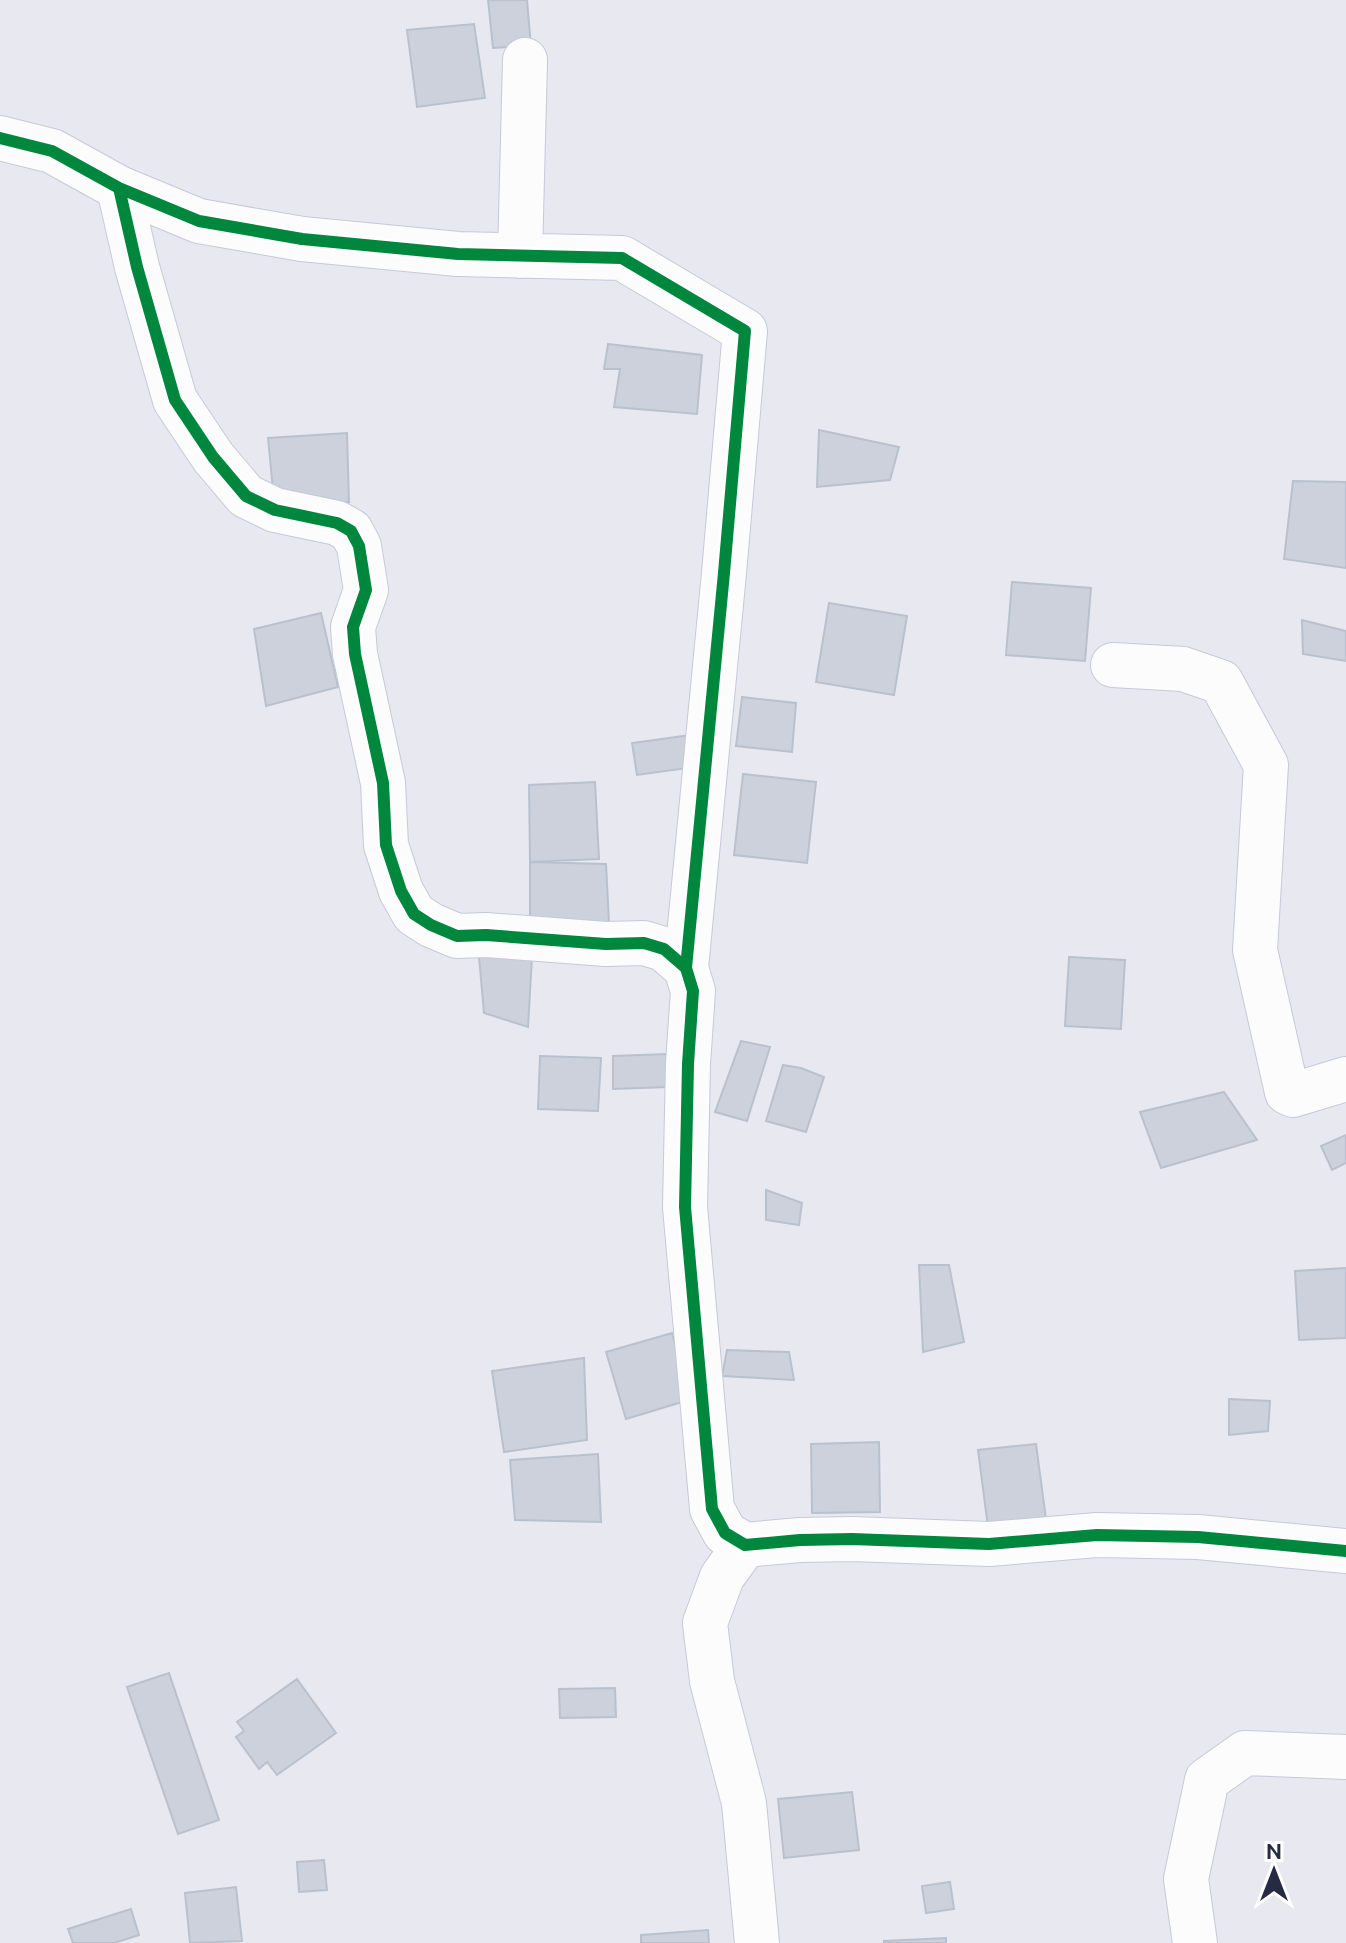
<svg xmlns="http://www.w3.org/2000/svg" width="1346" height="1943" viewBox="0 0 1346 1943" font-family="Ubuntu,sans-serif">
	<rect width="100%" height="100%" fill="#e8e9f0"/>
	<path fill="#ccd1db" stroke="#b9c1ce" stroke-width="2" d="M 488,0 L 527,0 L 531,46 L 493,48 Z
		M 474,24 L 485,98 L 417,107 L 407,30 Z
		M 608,344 L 702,355 L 697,414 L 614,407 L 620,369 L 604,369 Z
		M 819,430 L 899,447 L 890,480 L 817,487 Z
		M 347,433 L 349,502 L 275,510 L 268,438 Z
		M 1293,481 L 1346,482 L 1346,568 L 1284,559 Z
		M 1012,582 L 1091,588 L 1085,661 L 1006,655 Z
		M 829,603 L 907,616 L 894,695 L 816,682 Z
		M 321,613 L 338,687 L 266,706 L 254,629 Z
		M 1302,620 L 1346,631 L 1346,661 L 1303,654 Z
		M 742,697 L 796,703 L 792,752 L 736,746 Z
		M 691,735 L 695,767 L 637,775 L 632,743 Z
		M 743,774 L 816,782 L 807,863 L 734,855 Z
		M 595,782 L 599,859 L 530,862 L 529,785 Z
		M 530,862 L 606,864 L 609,923 L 530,917 Z
		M 479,957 L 532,957 L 528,1027 L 484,1013 Z
		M 1069,957 L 1125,960 L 1121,1029 L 1065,1026 Z
		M 741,1041 L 770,1047 L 747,1121 L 715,1112 Z
		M 667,1054 L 669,1087 L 613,1089 L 613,1056 Z
		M 540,1056 L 601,1058 L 598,1111 L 538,1109 Z
		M 783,1065 L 801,1068 L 824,1077 L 806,1132 L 766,1121 Z
		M 1224,1092 L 1257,1140 L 1161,1168 L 1140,1112 Z
		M 1346,1135 L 1346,1163 L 1332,1170 L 1321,1146 Z
		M 766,1190 L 802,1203 L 799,1225 L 766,1220 Z
		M 919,1265 L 949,1265 L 964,1342 L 923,1352 Z
		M 1346,1268 L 1346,1338 L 1299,1340 L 1295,1271 Z
		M 672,1333 L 692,1399 L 626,1419 L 606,1352 Z
		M 727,1350 L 789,1352 L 794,1380 L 722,1376 Z
		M 584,1358 L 587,1440 L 504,1452 L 492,1371 Z
		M 1229,1399 L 1270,1401 L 1268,1431 L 1229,1435 Z
		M 879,1442 L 880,1512 L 812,1513 L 811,1444 Z
		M 1036,1444 L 1047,1527 L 989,1535 L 978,1450 Z
		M 598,1454 L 601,1522 L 515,1520 L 510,1460 Z
		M 169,1673 L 219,1820 L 178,1834 L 127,1687 Z
		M 297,1679 L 336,1733 L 277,1775 L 267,1762 L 259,1769 L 236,1737 L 244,1731 L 237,1722 Z
		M 615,1688 L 616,1717 L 560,1718 L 559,1689 Z
		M 852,1792 L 859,1850 L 784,1858 L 778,1799 Z
		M 324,1860 L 327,1890 L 299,1892 L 297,1862 Z
		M 950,1882 L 954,1909 L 926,1913 L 922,1886 Z
		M 236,1887 L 242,1941 L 190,1943 L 185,1893 Z
		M 131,1909 L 139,1935 L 114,1943 L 73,1943 L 68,1929 Z
		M 708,1930 L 709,1943 L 641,1943 L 641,1935 Z
		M 946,1938 L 946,1943 L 884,1943 L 884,1941 Z"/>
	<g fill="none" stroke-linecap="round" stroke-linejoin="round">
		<g stroke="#c6c9d8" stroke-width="46">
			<path id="minor" d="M 0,138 L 52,151 L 119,188 L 199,221 L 302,239 L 458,254 L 622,258 L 745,331 L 724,573 L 686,968
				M 119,188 L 137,267 L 175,400 L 213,457 L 246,496 L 275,510 L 337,523 L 351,531 L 359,546 L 366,590 L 353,627 L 355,654 L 383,783 L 386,845 L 401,891 L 414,914 L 431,925 L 457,936 L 486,935 L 606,944 L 644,943 L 664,949 L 686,968 L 693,991 L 688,1064 L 685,1207 L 712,1509 L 725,1533 L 745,1545 L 800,1540 L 852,1539 L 989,1544 L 1097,1535 L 1198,1537 L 1346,1551
				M 520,256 L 525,60
				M 1113,665 L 1183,669 L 1221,682 L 1266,765 L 1255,950 L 1287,1092 L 1293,1095 L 1346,1079
				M 745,1545 L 722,1577 L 705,1623 L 712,1681 L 744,1803 L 757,1943
				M 1195,1943 L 1186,1879 L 1207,1780 L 1245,1753 L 1346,1757"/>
		</g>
		<use href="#minor" stroke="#fcfcfd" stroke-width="44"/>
		<g stroke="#fff" stroke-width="17">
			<path id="cycleway" d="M 0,138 L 52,151 L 119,188 L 199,221 L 302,239 L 458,254 L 622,258 L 745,331 L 724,573 L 686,968
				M 119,188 L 137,267 L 175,400 L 213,457 L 246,496 L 275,510 L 337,523 L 351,531 L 359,546 L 366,590 L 353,627 L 355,654 L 383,783 L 386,845 L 401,891 L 414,914 L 431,925 L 457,936 L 486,935 L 606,944 L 644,943 L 664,949 L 686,968 L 693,991 L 688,1064 L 685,1207 L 712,1509 L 725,1533 L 745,1545 L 800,1540 L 852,1539 L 989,1544 L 1097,1535 L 1198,1537 L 1346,1551"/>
		</g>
		<use href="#cycleway" stroke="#00873e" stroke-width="12"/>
	</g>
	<g transform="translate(1274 1871)" stroke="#ffffff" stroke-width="6" paint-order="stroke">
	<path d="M0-6L14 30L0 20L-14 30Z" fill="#262a42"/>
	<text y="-12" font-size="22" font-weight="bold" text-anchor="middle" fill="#262a42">N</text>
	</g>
</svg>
